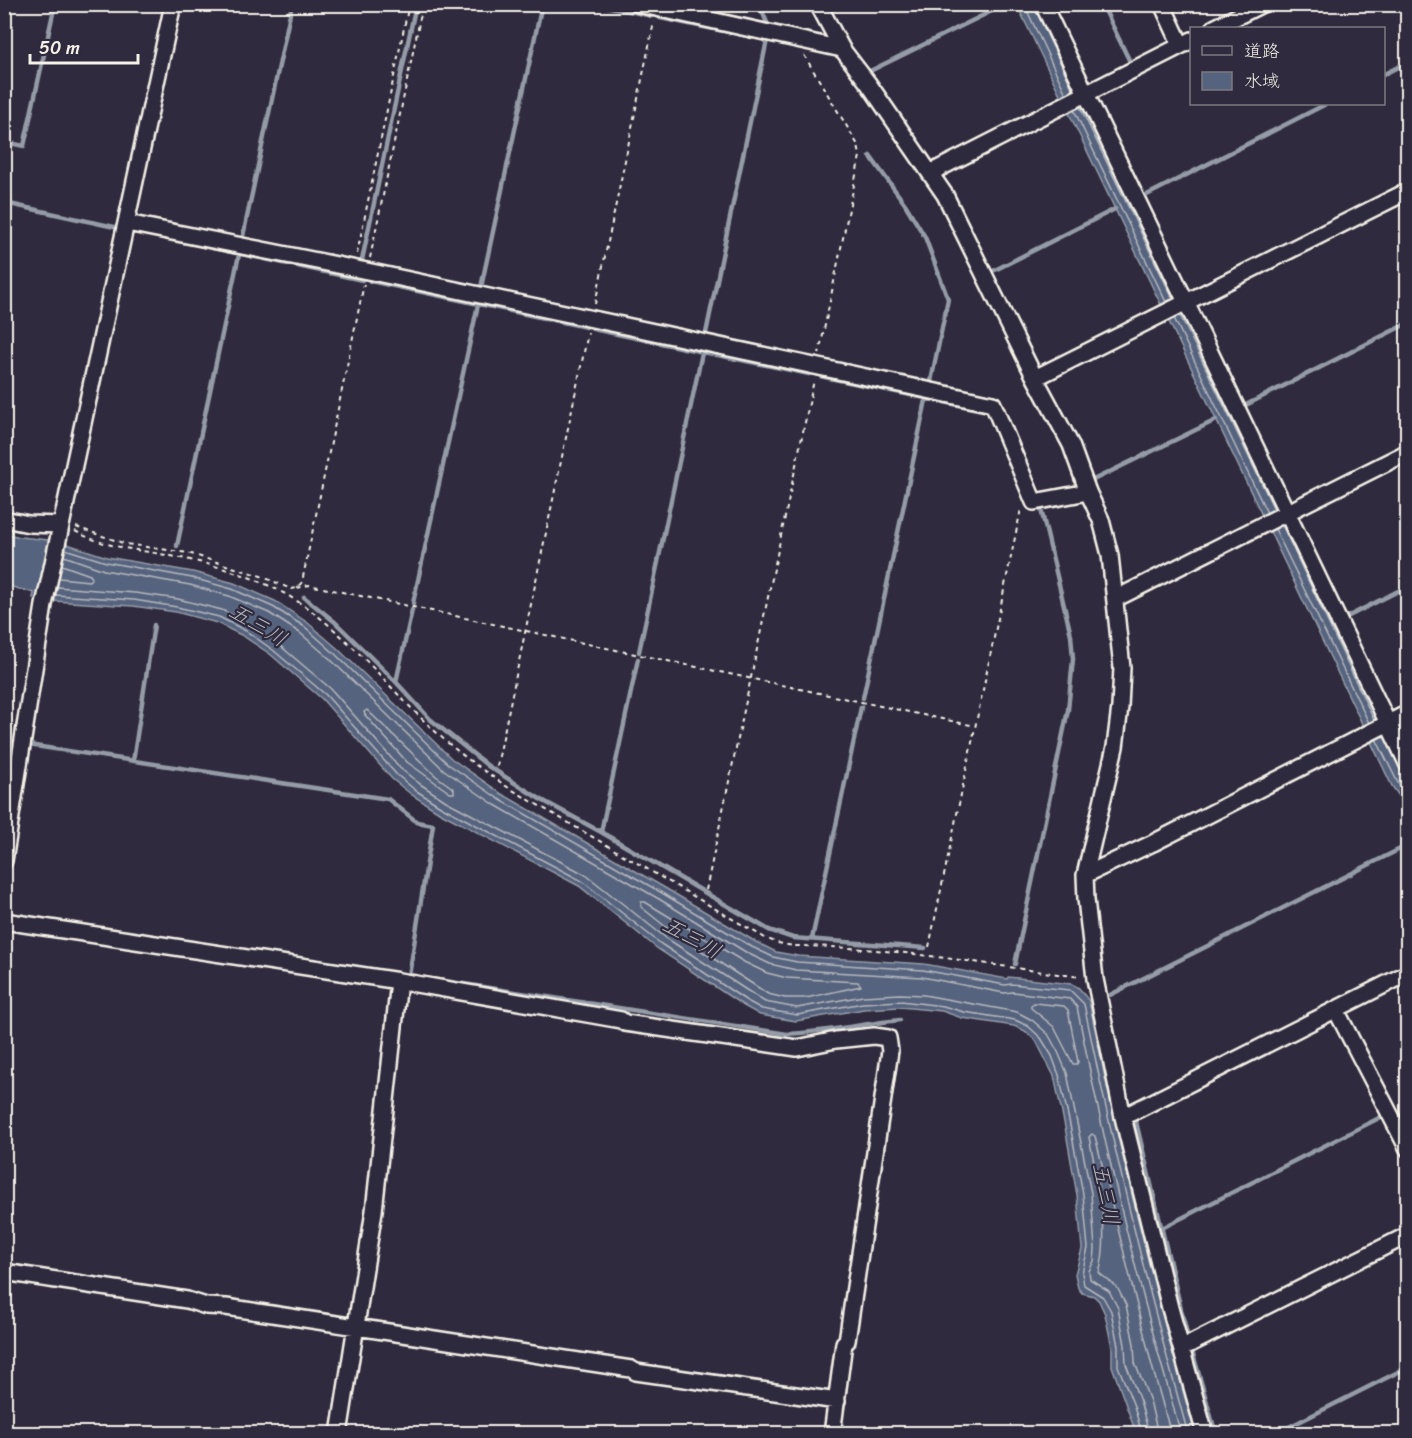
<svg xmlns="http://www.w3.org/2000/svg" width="1412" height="1438" viewBox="0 0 1412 1438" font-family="Sriracha,'Klee One',sans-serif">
	<rect width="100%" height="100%" fill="#2f2a3d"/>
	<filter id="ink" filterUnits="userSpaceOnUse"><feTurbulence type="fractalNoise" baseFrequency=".0167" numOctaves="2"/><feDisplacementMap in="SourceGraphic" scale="12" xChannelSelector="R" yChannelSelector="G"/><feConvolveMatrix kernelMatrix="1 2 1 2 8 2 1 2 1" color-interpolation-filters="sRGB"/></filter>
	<g filter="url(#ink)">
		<path fill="#56637e" stroke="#959ca8" stroke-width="1.5" d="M 1017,5 L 1038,5 L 1407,773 L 1407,807 L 1392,786 Z
			M 4,533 L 20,537 L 58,541 L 107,557 L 193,572 L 234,583 L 275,601 L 308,623 L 337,648 L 452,759 L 502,794 L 665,888 L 756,942 L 776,952 L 798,956 L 924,964 L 1007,979 L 1008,977 L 1072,984 L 1079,988 L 1089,1001 C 1118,1146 1154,1291 1195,1433 L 1136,1433 L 1112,1366 L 1112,1347 L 1105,1314 L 1099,1301 L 1094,1296 L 1082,1293 L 1078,1288 L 1075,1274 L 1082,1249 L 1077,1195 L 1065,1127 L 1054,1076 L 1036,1041 L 1025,1031 L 1014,1026 L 962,1018 L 942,1011 L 900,1007 L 864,1009 L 796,1021 L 760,1015 L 744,1006 L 658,949 L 579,886 L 439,812 L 412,795 L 392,779 L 322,699 L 270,654 L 243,636 L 217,623 L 176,612 L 133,606 L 53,601 L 42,597 L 33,598 L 34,593 L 5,585 Z"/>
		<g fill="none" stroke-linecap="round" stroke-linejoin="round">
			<path stroke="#b5b8be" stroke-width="1.5" d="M 1024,4 L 1066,94
				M 1033,4 L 1073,90
				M 1080,107 L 1173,299
				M 1074,110 L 1166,302
				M 1180,315 L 1274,509
				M 1174,318 L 1267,513
				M 1282,525 L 1374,720
				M 1275,529 L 1369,723
				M 65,549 L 106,562 L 192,578 L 232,589 L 273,607 L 305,627 L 333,652 L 448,764 L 499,799 L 662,893 L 752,947 L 773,957 L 797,962 L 923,970 L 1005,985 L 1011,984 L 1070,990 L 1084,1004 C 1113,1148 1148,1292 1188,1434
				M 64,556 L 104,570 L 190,585 L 229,596 L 269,613 L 300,633 L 328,657 L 444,770 L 495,805 L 659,899 L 749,954 L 770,964 L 796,970 L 922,977 L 1004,993 L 1013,992 L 1070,999 L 1077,1007 C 1105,1150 1140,1293 1181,1434
				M 59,578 L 89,581 L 92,578 L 90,575 L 62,565
				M 57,587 L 135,593 L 178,599 L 222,610 L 249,624 L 278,644 L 331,689 L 401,769 L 420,784 L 446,801 L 586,875 L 666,938 L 765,1002 L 797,1008 L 863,996 L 900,994 L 924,995 L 1017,1012 L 1032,1020 L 1048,1034 L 1058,1052 L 1067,1073 L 1091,1193 L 1095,1249 L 1094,1261 L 1089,1271 L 1090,1279 L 1109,1291 L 1118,1308 L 1125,1345 L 1126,1364 L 1141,1404 L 1149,1434
				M 55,595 L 134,600 L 177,607 L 219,617 L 246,631 L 273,650 L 326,695 L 396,774 L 415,790 L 442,807 L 582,881 L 661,944 L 747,1001 L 762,1009 L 797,1015 L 863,1003 L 901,1001 L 943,1006 L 964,1012 L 1015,1020 L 1028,1026 L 1041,1038 L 1052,1056 L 1059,1075 L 1070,1125 L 1083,1194 L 1088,1248 L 1082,1273 L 1084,1285 L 1103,1297 L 1111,1311 L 1118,1346 L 1118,1366 L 1134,1406 L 1142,1434
				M 367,710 L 436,776 L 454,789 L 454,793 L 450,793 L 407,762 L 365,715 L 364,712 Z
				M 1376,739 L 1398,783 L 1408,797
				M 641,902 L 645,902 L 744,962 L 767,973 L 787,978 L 858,982 L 861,986 L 806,998 L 785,998 L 768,994 L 671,931 L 641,907 Z
				M 1034,1003 L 1064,1006 L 1068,1010 L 1078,1062 L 1077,1064 L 1073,1064 L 1054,1027 L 1031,1008 L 1031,1005 Z
				M 1158,1434 L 1150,1401 L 1135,1363 L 1134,1344 L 1126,1305 L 1117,1287 L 1099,1273 C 1111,1232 1097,1179 1089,1137 L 1092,1134 L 1095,1136 L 1152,1366 L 1171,1434"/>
			<path stroke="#959ca8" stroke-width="4.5" d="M 597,4 L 652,16
				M 759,4 L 768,25
				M 1102,4 L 1132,66
				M 660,18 L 767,40 L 705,338
				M 868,72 L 1006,4
				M 1384,74 L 1408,62
				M 5,142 L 24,146 L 55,4
				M 870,156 L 905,204 L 925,237 L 948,299 L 930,386
				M 1141,198 L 1326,104
				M 5,203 L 119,228
				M 242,241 L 292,4
				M 204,246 L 362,280
				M 361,265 L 416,4
				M 995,270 L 1115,209
				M 370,281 L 586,327
				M 480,292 L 542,4
				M 593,329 L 809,374
				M 820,376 L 987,411
				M 1240,408 L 1408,323
				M 1089,482 L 1216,420
				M 177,546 L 240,250
				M 304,597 L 335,622 L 396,682 L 430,719 L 488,766 L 540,799 L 601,832 L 769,930 L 793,938 L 925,948
				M 413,603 L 479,300
				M 1343,619 L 1408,586
				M 639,652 L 703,348
				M 396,682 L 412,610
				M 863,698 L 926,400
				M 4,741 L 17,743
				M 28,745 L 388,799 L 417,822 L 433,825 L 409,976
				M 133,761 L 154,625
				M 601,832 L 638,659
				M 812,939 L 861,707
				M 1015,964 L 1068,710 L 1073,659 L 1071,635 L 1040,505
				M 425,978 L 787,1034 C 825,1032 862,1024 900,1020
				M 1110,995 L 1408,845
				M 1136,1122 L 1187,1334
				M 1162,1228 L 1383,1116
				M 1193,1354 L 1216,1434
				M 1275,1434 L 1408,1367"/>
			<g stroke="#f4f1e8" stroke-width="20">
				<path id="street" d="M 638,4 L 842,49
					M 818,4 L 842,49 L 868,83 L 945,195 L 1035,378 L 1071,445 L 1088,492 L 1101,520 L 1110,555 L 1122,668 L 1120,707 L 1115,747 L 1085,875 L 1086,899 L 1095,979 L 1123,1117 L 1170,1308 L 1205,1434
					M 1043,4 L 1408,765
					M 1162,4 L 1181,45
					M 1214,28 L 1262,4
					M 930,173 L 1192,40
					M 127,223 L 367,271 L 993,404 L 1034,502 L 1088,492
					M 1035,378 L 1408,191
					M 4,519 L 29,524 L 61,525
					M 1115,599 L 1408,452
					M 4,861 L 44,605 L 173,4
					M 1085,875 L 1153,843 L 1408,713
					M 4,921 L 399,981 L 621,1020 L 625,1023 L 797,1048 L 836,1040 L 874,1036 L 888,1038 L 890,1051 L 847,1341 L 844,1343 L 832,1434
					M 1336,1010 L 1408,1149
					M 1123,1117 L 1408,973
					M 4,1272 L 187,1300 L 206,1306 L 226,1307 L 631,1369 L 636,1372 L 837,1401
					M 1182,1348 L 1408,1235
					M 339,1434 L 374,1211 L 399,981"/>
			</g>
			<path stroke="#f4f1e8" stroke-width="2" stroke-dasharray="4.5 4.5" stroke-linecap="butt" d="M 804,55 L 858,145 L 860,156 L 819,354
				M 357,254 L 409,4
				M 370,258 L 423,4
				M 595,304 L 654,22
				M 76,527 L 126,544 L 188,553 L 261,576 L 291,589 L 297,588 L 302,582 L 364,284
				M 75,531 C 99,544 122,548 149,552 C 196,560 245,571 287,595 C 346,629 387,688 437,733 C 459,754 484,771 509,788 L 765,938 L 778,943 L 793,946 C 890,946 985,965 1081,977
				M 297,588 L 309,585 L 975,726
				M 497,766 L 588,333
				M 706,890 L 814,380
				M 929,947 L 1021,509"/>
			<use href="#street" stroke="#2f2a3d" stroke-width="15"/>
		</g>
	</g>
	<g text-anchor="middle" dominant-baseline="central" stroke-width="4.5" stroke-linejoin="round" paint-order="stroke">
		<g font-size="21" font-style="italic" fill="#b5b8be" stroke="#2f2a3d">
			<text transform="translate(258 625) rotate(31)">五三川</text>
			<text transform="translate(692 938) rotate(29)">五三川</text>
			<text transform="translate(1106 1194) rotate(79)">五三川</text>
		</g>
	</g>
	<rect width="1412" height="1438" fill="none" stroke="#2f2a3d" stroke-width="24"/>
	<rect x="12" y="12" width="1388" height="1414" fill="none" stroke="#f4f1e8" stroke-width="2" filter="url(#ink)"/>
	<rect x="1190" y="27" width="195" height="78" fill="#2f2a3d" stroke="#7e7a81" stroke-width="1.5"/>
	<rect x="1202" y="46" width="30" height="9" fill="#2f2a3d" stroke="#7e7a81" stroke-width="1.5"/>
	<text x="1244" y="57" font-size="18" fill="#f4f1e8">道路</text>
	<rect x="1202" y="72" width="30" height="18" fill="#56637e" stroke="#7e7a81" stroke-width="1.5"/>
	<text x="1244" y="87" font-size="18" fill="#f4f1e8">水域</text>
	<path d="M30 54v9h108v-9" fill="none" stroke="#f4f1e8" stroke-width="3"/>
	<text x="39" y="54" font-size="18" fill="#f4f1e8" stroke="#2f2a3d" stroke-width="4.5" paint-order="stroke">50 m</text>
</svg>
